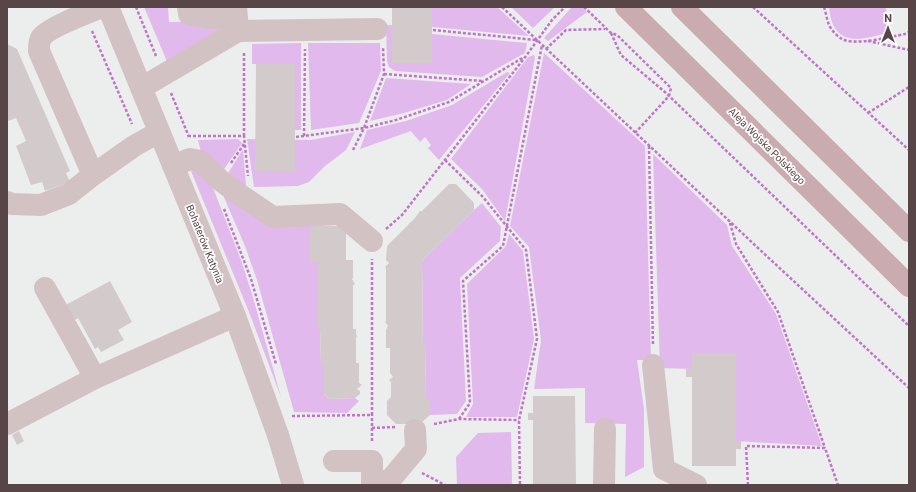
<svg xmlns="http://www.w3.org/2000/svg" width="916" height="492" viewBox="0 0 916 492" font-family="Roboto,sans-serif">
	<rect width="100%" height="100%" fill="#ebeeec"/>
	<path fill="#e1b9ec" d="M 144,7 L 168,7 L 169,22 L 226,21 L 228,32 L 169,66 Z
		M 432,7 L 497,7 L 529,36 L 432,27 Z
		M 511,7 L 555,7 L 533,28 Z
		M 572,7 L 582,7 L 587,12 L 548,41 L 544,38 Z
		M 829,7 L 886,7 L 887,33 C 871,37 846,46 835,28 C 831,22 830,14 829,7 Z
		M 386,25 L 392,25 L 392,63 L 432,63 L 432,34 L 527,43 L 525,53 L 482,77 L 395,71 L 389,67 L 387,61 Z
		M 301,43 L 301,130 L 295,130 L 295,64 L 252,64 L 252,44 Z
		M 308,43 L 380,43 L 381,71 L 359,123 L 311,130 Z
		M 544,53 L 645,146 L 651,360 L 637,360 L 644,409 L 644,467 L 625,477 L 626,424 L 585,423 L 585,388 L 534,389 L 541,340 L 529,247 L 510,226 Z
		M 534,55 L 535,58 L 534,63 L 505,221 L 482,189 L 451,159 L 528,57 Z
		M 507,72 L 510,73 L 439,160 L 428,148 L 431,145 L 425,137 L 420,142 L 411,131 L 360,149 L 367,130 L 406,121 L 452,105 Z
		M 386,78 L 471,84 L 447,100 L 404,113 L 370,121 Z
		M 355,132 L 346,150 L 341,154 L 325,166 L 309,182 L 298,186 L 254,187 L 247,139 L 311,140 Z
		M 238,139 L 242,143 L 222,172 L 201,152 L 198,140 Z
		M 243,149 L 246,186 L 227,175 Z
		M 653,154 L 727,225 L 732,246 L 776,314 L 822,446 L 736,441 L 736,353 L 692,353 L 692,369 L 660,368 Z
		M 194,167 L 208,175 L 241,260 L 252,294 L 281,397 L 249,312 L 191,171 Z
		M 223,195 L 314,226 L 318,262 L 318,329 L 320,329 L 321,364 L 324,364 L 324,394 L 329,399 L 355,398 L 359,401 L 347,413 L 294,412 L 257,280 L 245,246 Z
		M 482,203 L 501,227 L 500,241 L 460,278 L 466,401 L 457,414 L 430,415 L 430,402 L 425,397 L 426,346 L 423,346 L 422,261 L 474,210 Z
		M 509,234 L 523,251 L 534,339 L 517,417 L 466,417 L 473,404 L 467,284 L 506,246 Z
		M 511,432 L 512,483 L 511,485 L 457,485 L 456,457 L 478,433 Z"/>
	<path fill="#d3cbcb" d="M 392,7 L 432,7 L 432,63 L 392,63 Z
		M 7,44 L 17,49 L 70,171 L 66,173 L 70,182 L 45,191 L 42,182 L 31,185 L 16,146 L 26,141 L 16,118 L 8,121 L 7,118 Z
		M 256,64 L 295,64 L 295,171 L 255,171 Z
		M 449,184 L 456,184 L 474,203 L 474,210 L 422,261 L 423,346 L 426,346 L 425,397 L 430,401 L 430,415 L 420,424 L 396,424 L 387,415 L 387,401 L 391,397 L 391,382 L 389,380 L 393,377 L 390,373 L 390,348 L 386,348 L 386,330 L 388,326 L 385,322 L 386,321 L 386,268 L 385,267 L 389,263 L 386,260 L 387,246 L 415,218 L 420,211 L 422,211 Z
		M 314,226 L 345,226 L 348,233 L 346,234 L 346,260 L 353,260 L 353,278 L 352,279 L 355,284 L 353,285 L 353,329 L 356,329 L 356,334 L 357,336 L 356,338 L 356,363 L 359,363 L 359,383 L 362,385 L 357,389 L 360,391 L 360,394 L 355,398 L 329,399 L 324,394 L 324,364 L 321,364 L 320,329 L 318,329 L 318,262 L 310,262 L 310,230 Z
		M 110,281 L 132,322 L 118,330 L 124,340 L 101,352 L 98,347 L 95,349 L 78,318 L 70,323 L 62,307 Z
		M 692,353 L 736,353 L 736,441 L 741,441 L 741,449 L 736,449 L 736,466 L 692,466 L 692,377 L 686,377 L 686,369 L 692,369 Z
		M 533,396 L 575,396 L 576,485 L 533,485 L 533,420 L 528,420 L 528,413 L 533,413 Z
		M 19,431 L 24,441 L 17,445 L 12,435 Z"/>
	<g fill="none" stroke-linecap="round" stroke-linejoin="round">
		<path stroke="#c073c9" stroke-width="2.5" stroke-dasharray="3 2" stroke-linecap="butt" d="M 136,7 L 156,56
			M 502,7 L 758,248 L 909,388
			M 584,7 L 611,33 L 617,35 L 671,88 L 669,96 L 635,133
			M 753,7 L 909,150
			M 824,7 C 826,13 827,20 829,25 C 832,31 837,36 842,39 C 855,46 890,37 905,34 L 909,32
			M 433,30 L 536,40
			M 92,31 L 132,124
			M 611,33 L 621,55 L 666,93 L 909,326
			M 868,41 L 909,50
			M 546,49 L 566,30 L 605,29
			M 384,74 L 483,81
			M 171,93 L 189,137
			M 868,113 L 909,87
			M 188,136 L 244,136 L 248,176
			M 244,136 L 244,51
			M 304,136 L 305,49
			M 296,137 L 364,128 L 396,120 L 449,102 L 524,57
			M 649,146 L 653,345
			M 353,150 L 364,128 L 384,74 L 383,47
			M 445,160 L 483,197 L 526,250 L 537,339 L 519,420 L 520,485
			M 231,163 L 244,144
			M 224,209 L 251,279 L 276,364
			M 730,223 L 736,244 L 778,312 L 825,448
			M 386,229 L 402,215 L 526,56 L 552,20 L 565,7
			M 292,416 L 372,415 L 372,259
			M 459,419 L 470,403 L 463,281 L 503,246 L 542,45
			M 434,424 L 459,419 L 519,420
			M 372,428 L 395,427
			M 372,441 L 372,415
			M 422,473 L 445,485
			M 748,485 L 746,446 L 825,448 L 838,485"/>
		<path stroke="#d3c2c4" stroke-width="22" d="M 108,7 L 235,316 L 278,435 L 293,485
			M 188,7 L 189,14 L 210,18 L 237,18
			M 236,7 L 238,31 L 377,29
			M 141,88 L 238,31
			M 173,166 L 190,159 L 200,161 L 220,180 L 236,192 L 273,217 L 340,214 L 372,241
			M 93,175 L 39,51 C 39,47 39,41 41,38 C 47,28 90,12 102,7
			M 7,202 L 12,204 L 41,205 L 69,194 L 93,175 L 134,146 L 159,132
			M 45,288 L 95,378
			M 653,365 L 664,469 L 696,485
			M 7,424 L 95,378 L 235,316
			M 334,461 L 372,461 L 372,483 L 390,480 L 416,449 L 415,430
			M 604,485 L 605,429"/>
		<path stroke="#caabaf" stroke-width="22" d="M 626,7 L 909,286
			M 682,7 L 909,231"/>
	</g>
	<g text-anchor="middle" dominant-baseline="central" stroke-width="3.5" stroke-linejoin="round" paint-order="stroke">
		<g font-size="10" fill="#584547" stroke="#fff">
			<text transform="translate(767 146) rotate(45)">Aleja Wojska Polskiego</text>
			<text transform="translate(205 244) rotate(68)">Bohaterów Katynia</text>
		</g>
	</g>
	<rect width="916" height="492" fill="none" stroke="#584547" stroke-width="16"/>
	<g transform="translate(888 28)" stroke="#ffffff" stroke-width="3" paint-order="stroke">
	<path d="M0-3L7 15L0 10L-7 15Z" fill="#584547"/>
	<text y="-6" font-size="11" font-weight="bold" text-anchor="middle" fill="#584547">N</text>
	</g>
</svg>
